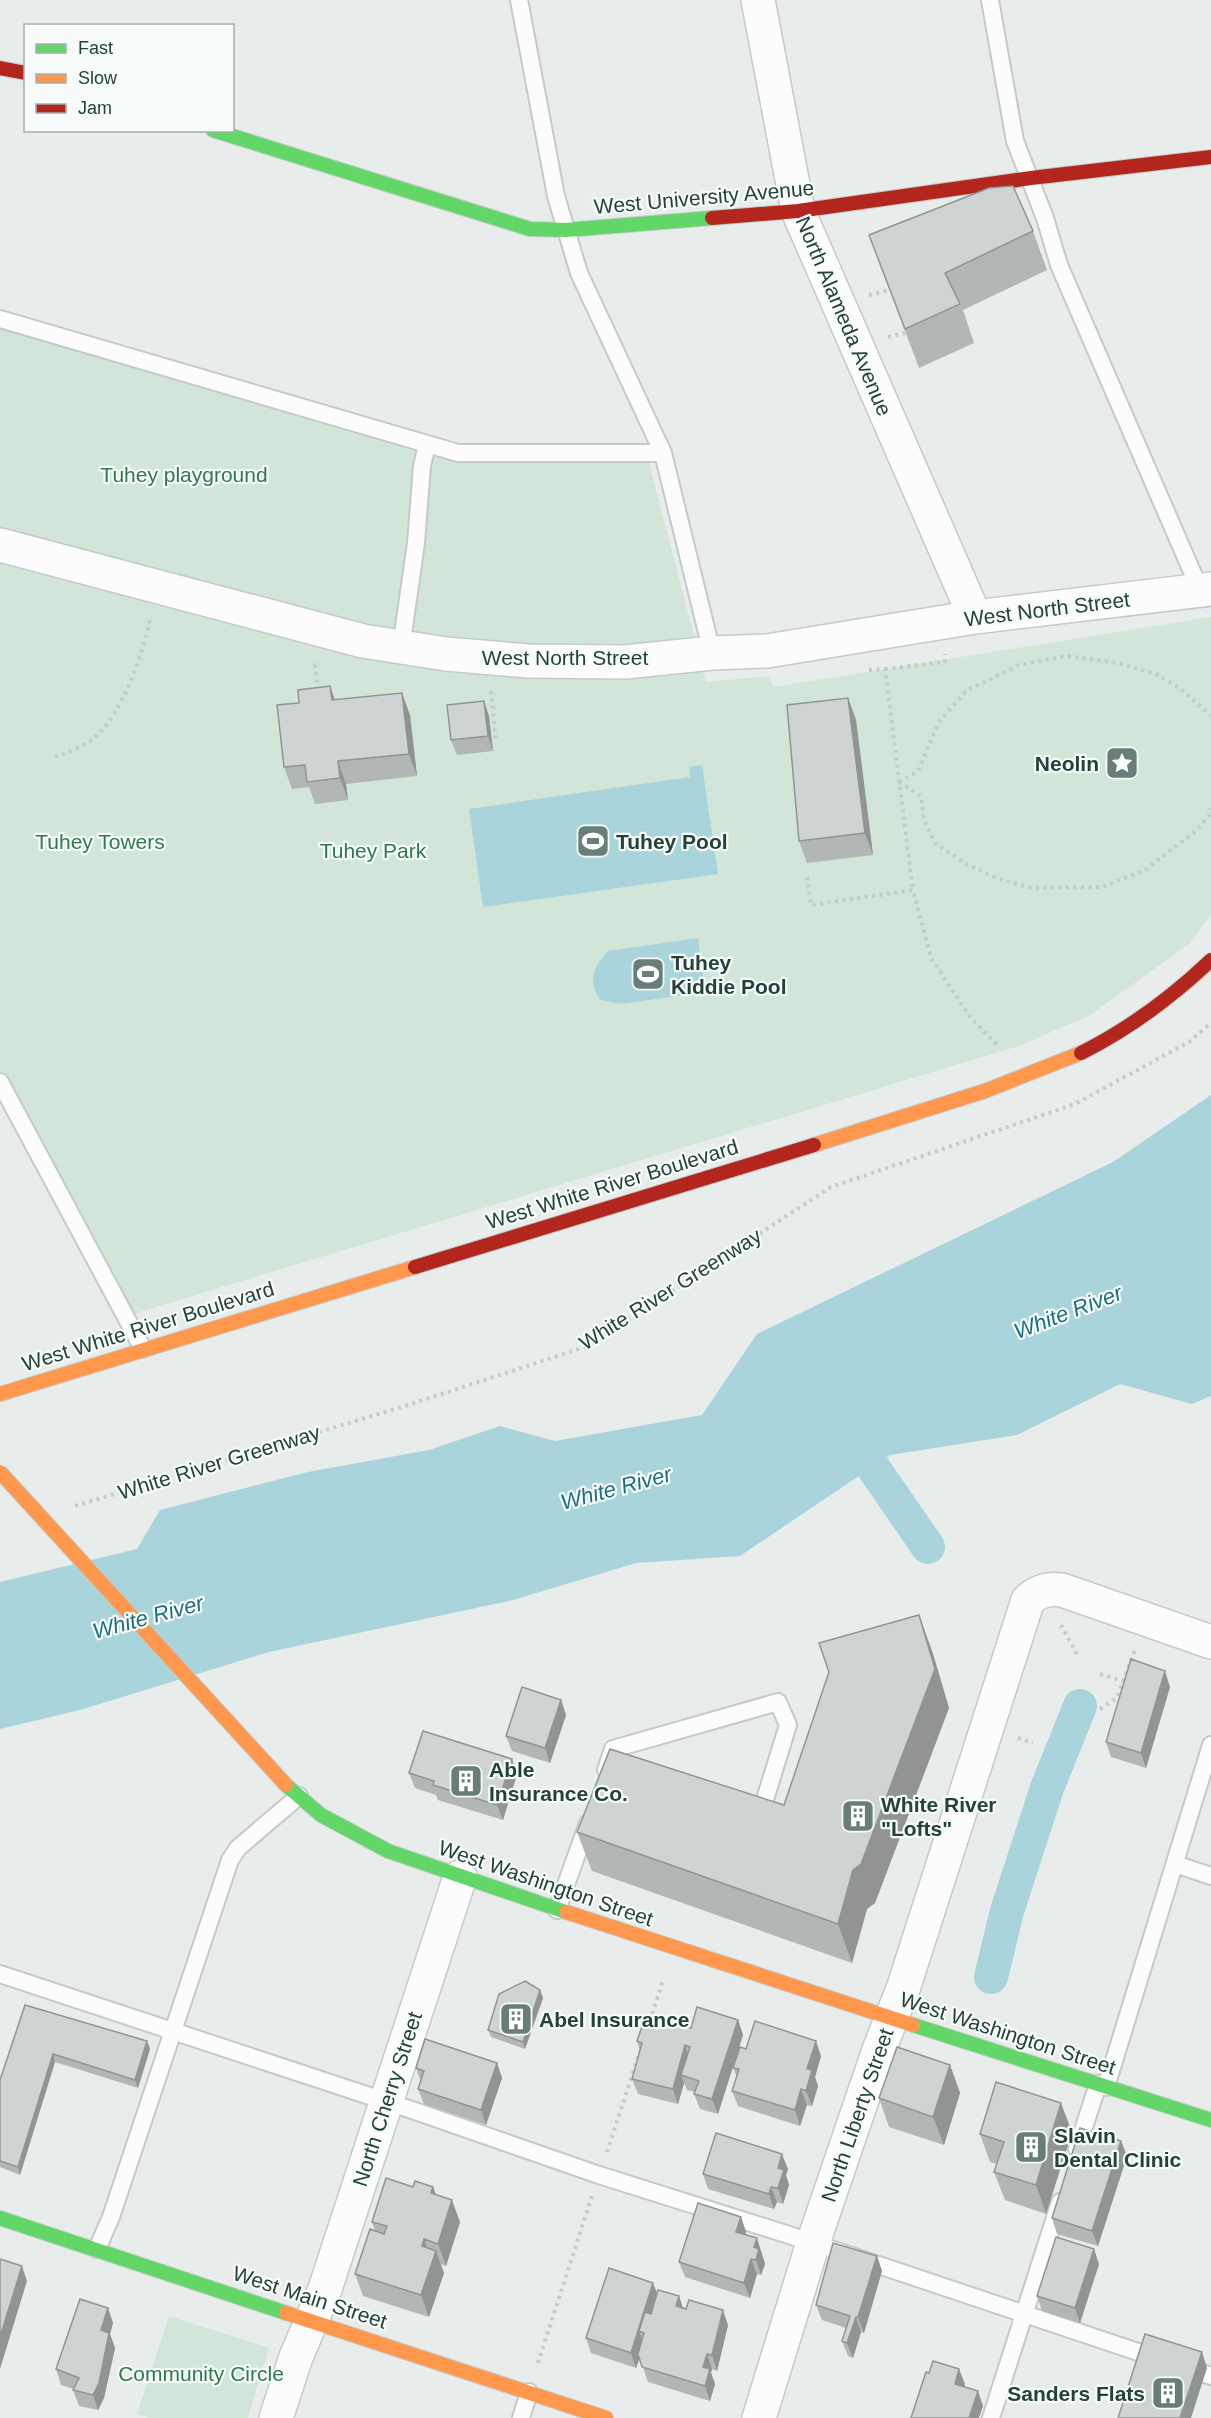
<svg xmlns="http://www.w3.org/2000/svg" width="1211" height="2418" viewBox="0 0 1211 2418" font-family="Arial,sans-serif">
	<rect width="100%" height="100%" fill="#e8edeb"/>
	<path fill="#d1e6d8" d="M 0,329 L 458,453 L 649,463 L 706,682 L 769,676 L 773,687 L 1211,617 L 1211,914 L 1189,944 L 1089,1016 L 1019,1046 L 126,1316 L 0,1082 Z
		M 169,2316 L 269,2348 L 248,2418 L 149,2418 L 137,2414 Z"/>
	<path fill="#a9d4db" d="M 702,765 L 718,874 L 483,907 L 469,809 L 690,777 L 689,767 Z
		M 698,938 L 705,992 L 621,1004 L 601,1000 C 586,981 594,967 608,951 Z
		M 1211,1095 L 1211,1396 L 1192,1404 L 1120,1384 L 1017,1435 L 890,1455 L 740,1556 L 636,1563 L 513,1600 L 269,1652 L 80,1710 L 0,1729 L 0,1582 L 137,1549 L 160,1510 L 308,1472 L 429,1450 L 500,1426 L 555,1441 L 702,1415 L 757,1334 L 1113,1162 Z"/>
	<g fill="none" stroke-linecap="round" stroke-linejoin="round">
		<path stroke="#a9d4db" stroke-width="34" d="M 846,1428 L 928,1547
			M 991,1977 L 1007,1911 L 1047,1788 L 1080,1706"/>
		<g stroke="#c5cac8" stroke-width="20">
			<path id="lane" d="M 990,0 L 1015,141 L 1045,218 L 1059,265 L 1200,590
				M 0,319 L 458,453 L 663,453 L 579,273 L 556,196 L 519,0
				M 663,453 L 712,653
				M 401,648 L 416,543 L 422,466 L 427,445
				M 0,1082 L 143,1349
				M 606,1770 L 613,1749 L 778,1702 L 788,1725 L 763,1806
				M 1175,1864 L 1211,1876
				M 557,1910 L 588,1823
				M 0,1974 L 412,2110 L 599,2175 L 786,2234 L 1159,2359
				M 1106,2087 L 1211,1745
				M 1077,2149 L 1098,2084
				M 97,2249 L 111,2217 L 230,1860 L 238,1848 L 299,1796
				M 1183,2367 L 1211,2376
				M 521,2418 L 529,2392
				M 991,2418 L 1060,2202"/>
		</g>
		<g stroke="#c5cac8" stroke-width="36">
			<path id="street" d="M 758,0 L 798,211 L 975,617
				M 0,545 L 363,641 L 446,654 L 529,661 L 625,662 L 712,653 L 767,651 L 975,617 L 1211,589
				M 276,2418 L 296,2357 L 325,2289 L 460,1877
				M 759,2418 L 813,2243 L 879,2050 L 904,1986 L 1028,1600 C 1039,1591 1048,1588 1062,1590 L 1211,1642"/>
		</g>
		<g stroke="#c3cbc8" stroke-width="16">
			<path id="fast" d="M 213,130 L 530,229 L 566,230 L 712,218
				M 286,1785 L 321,1815 L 388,1851 L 566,1912
				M 913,2025 L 1211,2120
				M 0,2218 L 286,2313"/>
		</g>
		<g stroke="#c3cbc8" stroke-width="16">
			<path id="slow" d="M 814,1145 L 985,1091 L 1081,1053
				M 0,1394 L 415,1267
				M 566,1912 L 913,2025
				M 286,2313 L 606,2418"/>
		</g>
		<g stroke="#c3cbc8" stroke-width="16">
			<path id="jam" d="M 0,68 L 26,73
				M 712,218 L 798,211 L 1031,178 L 1211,157
				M 1081,1053 C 1129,1029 1172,997 1211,960
				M 415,1267 L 814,1145"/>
		</g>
		<path stroke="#c3ccca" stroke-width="4" stroke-dasharray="3 4.5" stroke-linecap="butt" d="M 869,295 L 889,290
			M 888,337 L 905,333
			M 885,669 L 945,662 L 945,654
			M 869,670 L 885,669 L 913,890
			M 318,690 L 315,665 L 319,666
			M 491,691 L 496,742
			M 55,757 C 67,752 83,747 93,739 C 122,715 142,656 150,619
			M 899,782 L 921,796 L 924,820 L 935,843 L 966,864 L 997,878 L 1032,888 L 1102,887 L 1145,870 L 1197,830 L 1209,816 L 1211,808
			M 899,782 L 918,771 L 939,722 L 966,691 L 1019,665 L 1067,656 L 1117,663 L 1156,674 L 1181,689 L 1211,716
			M 807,877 L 811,905 L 913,890 L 931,958 L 970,1017 L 999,1047
			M 75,1506 L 405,1406 L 588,1346 L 831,1187 L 1075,1104 L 1189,1042 L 1211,1023
			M 1061,1625 L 1078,1656
			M 1100,1674 L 1123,1681
			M 1100,1709 L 1117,1698 L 1135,1650
			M 1018,1738 L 1033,1743
			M 650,2021 L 663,1980
			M 607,2152 L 640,2051
			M 538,2363 L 592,2196"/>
		<use href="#lane" stroke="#fcfcfc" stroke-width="16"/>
		<use href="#street" stroke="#fcfcfc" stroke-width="33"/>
		<use href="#fast" stroke="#63d668" stroke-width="14"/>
		<use href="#slow" stroke="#ff974d" stroke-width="14"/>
		<use href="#jam" stroke="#b3261e" stroke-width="14"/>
		<g stroke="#c3cbc8" stroke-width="16" stroke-linecap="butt">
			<path id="slow-bridge" d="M 0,1472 L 286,1785"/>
		</g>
		<use href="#slow-bridge" stroke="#ff974d" stroke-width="14"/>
	</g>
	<path fill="#b2b6b5" d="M 1033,231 L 1047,270 L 963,310 L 974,343 L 919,368 L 869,235 Z
		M 848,698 L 856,720 L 873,855 L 807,863 L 799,841 Z
		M 335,700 L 410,715 L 417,776 L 346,784 L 348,800 L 315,804 L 309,787 L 292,789 L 284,767 Z
		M 489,716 L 493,751 L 457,755 L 451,740 Z
		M 919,1615 L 933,1654 L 949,1708 L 875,1903 L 867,1909 L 852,1963 L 592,1871 L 577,1832 L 784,1805 Z
		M 1170,1687 L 1146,1768 L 1111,1757 L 1106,1742 Z
		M 561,1700 L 566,1715 L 550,1763 L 512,1751 L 506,1736 Z
		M 512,1759 L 517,1774 L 503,1820 L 438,1800 L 436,1795 L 415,1788 L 409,1773 Z
		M 540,1990 L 543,1998 L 525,2049 L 491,2037 L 488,2030 Z
		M 25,2005 L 147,2041 L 150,2049 L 138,2088 L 55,2062 L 20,2175 L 0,2167 L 0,2080 Z
		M 738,2020 L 743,2035 L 718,2114 L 700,2109 L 694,2094 L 695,2092 L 687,2090 L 684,2083 L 678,2104 L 638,2094 L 632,2079 L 640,2050 L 637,2041 L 691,2028 Z
		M 746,2049 L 821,2056 L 815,2077 L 818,2086 L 812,2106 L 807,2105 L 800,2126 L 738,2106 L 732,2091 L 737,2077 L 733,2068 Z
		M 497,2063 L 502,2078 L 486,2125 L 424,2104 L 418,2089 L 421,2082 L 416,2068 Z
		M 950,2065 L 960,2093 L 944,2145 L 889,2127 L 879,2098 Z
		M 1072,2132 L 1046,2214 L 1005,2200 L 994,2172 L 997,2164 L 990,2162 L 980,2134 Z
		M 1121,2141 L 1127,2156 L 1098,2246 L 1057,2234 L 1052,2218 Z
		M 788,2169 L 786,2175 L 789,2185 L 783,2204 L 777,2202 L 774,2209 L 708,2189 L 703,2174 Z
		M 413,2187 L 433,2187 L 436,2195 L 460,2222 L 446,2266 L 440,2264 L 444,2273 L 429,2317 L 363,2296 L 355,2274 L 375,2231 L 372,2222 Z
		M 741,2217 L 746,2232 L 746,2235 L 762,2253 L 762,2255 L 765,2264 L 761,2275 L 757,2274 L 750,2298 L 685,2277 L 679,2262 Z
		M 877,2256 L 882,2271 L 864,2333 L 861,2332 L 853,2358 L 848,2356 L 842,2341 L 846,2328 L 822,2320 L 816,2305 Z
		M 1099,2264 L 1080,2323 L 1042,2311 L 1037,2296 Z
		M 657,2293 L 679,2296 L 683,2308 L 728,2325 L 717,2371 L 712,2369 L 711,2373 L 715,2384 L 710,2401 L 648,2382 L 640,2358 L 636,2368 L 591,2353 L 586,2338 Z
		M 108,2308 L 113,2323 L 110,2334 L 115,2348 L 104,2398 L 98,2410 L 79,2406 L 73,2390 L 74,2389 L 61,2385 L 56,2369 Z"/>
	<path fill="#919493" d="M 330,686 L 338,708 L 332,700 Z
		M 402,693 L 410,715 L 417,776 L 409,754 Z
		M 848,698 L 856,720 L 873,855 L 865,833 Z
		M 484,701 L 489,716 L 493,751 L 488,736 Z
		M 338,761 L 346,784 L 348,800 L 340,778 Z
		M 919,1615 L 933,1654 L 949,1708 L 875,1903 L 867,1909 L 852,1963 L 838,1924 Z
		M 1165,1671 L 1170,1687 L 1146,1768 L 1141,1753 Z
		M 561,1700 L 566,1715 L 550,1763 L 545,1748 Z
		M 512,1759 L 517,1774 L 503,1820 L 497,1805 Z
		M 540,1990 L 543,1998 L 525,2049 L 523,2042 Z
		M 738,2020 L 743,2035 L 718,2114 L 712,2099 Z
		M 147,2041 L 150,2049 L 138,2088 L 135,2080 Z
		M 816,2041 L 821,2056 L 815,2077 L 818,2086 L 812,2106 L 806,2091 L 807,2069 Z
		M 685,2045 L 690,2060 L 681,2075 L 684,2083 L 678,2104 L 673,2089 Z
		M 53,2054 L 55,2062 L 20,2175 L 18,2167 Z
		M 497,2063 L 502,2078 L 486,2125 L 481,2110 Z
		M 950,2065 L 960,2093 L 944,2145 L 933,2117 Z
		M 801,2089 L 807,2105 L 800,2126 L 795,2110 Z
		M 1061,2103 L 1072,2132 L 1046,2214 L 1036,2185 Z
		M 1121,2141 L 1127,2156 L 1098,2246 L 1092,2231 Z
		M 782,2154 L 788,2169 L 786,2175 L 789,2185 L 783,2204 L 778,2188 L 778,2168 Z
		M 433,2187 L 441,2209 L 431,2193 Z
		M 771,2187 L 777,2202 L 774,2209 L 769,2194 Z
		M 452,2200 L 460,2222 L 446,2266 L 438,2244 Z
		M 741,2217 L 746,2232 L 741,2247 L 736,2232 Z
		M 757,2238 L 765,2264 L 761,2275 L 756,2260 L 754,2247 Z
		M 424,2239 L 432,2261 L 422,2246 Z
		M 1094,2249 L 1099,2264 L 1080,2323 L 1075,2308 Z
		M 436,2251 L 444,2273 L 429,2317 L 421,2295 Z
		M 877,2256 L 882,2271 L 864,2333 L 858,2317 Z
		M 751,2259 L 757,2274 L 750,2298 L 744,2283 Z
		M 22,2266 L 27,2281 L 0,2369 L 0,2337 Z
		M 653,2283 L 659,2298 L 644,2333 L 639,2331 L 644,2344 L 636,2368 L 631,2353 Z
		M 679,2296 L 684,2312 L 676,2306 Z
		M 108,2308 L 113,2323 L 110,2334 L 115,2348 L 104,2398 L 98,2410 L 93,2395 L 101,2330 Z
		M 723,2310 L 728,2325 L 717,2371 L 712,2355 Z
		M 856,2317 L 861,2332 L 853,2358 L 847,2343 Z
		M 1202,2352 L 1207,2368 L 1191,2418 L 1180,2418 Z
		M 707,2354 L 712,2369 L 711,2373 L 715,2384 L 710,2401 L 705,2386 L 703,2367 Z
		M 959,2369 L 965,2384 L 960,2399 L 955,2384 Z
		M 978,2391 L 983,2406 L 979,2418 L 969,2418 Z"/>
	<path fill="#cfd4d2" stroke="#919493" stroke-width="1.5" d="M 1013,186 L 1033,231 L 945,273 L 960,304 L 905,329 L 869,235 L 989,188 Z
		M 330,686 L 332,700 L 402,693 L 409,754 L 338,761 L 340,778 L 307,782 L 305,765 L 284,767 L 277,705 L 299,703 L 298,690 Z
		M 848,698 L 865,833 L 799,841 L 787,705 Z
		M 484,701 L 488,736 L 451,740 L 447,705 Z
		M 919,1615 L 935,1669 L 861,1864 L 853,1870 L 838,1924 L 577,1832 L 610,1749 L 784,1805 L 829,1672 L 819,1643 Z
		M 1131,1659 L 1165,1671 L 1141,1753 L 1106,1742 Z
		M 522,1687 L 561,1700 L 545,1748 L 506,1736 Z
		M 423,1731 L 512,1759 L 497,1805 L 433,1785 L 434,1781 L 409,1773 Z
		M 525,1981 L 540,1990 L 523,2042 L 488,2030 L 499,1994 Z
		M 25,2005 L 147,2041 L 135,2080 L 53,2054 L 18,2167 L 0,2161 L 0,2080 Z
		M 697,2007 L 738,2020 L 712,2099 L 694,2094 L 699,2081 L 681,2075 L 690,2047 L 685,2045 L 673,2089 L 632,2079 L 642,2043 L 637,2041 L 646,2015 L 691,2028 Z
		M 755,2021 L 816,2041 L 807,2069 L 812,2070 L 806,2091 L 801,2089 L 795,2110 L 732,2091 L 739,2069 L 733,2068 L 740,2047 L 746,2049 Z
		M 425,2039 L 497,2063 L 481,2110 L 418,2089 L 424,2071 L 416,2068 Z
		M 897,2047 L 950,2065 L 933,2117 L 879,2098 Z
		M 996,2082 L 1061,2103 L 1036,2185 L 994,2172 L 1004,2142 L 980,2134 Z
		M 1080,2128 L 1121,2141 L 1092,2231 L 1052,2218 Z
		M 716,2133 L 782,2154 L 778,2168 L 784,2170 L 778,2188 L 771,2187 L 769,2194 L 703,2174 Z
		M 386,2178 L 413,2187 L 415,2181 L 433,2187 L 431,2193 L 452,2200 L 438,2244 L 424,2239 L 422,2246 L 436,2251 L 421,2295 L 355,2274 L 370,2229 L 384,2234 L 387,2226 L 372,2222 Z
		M 698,2203 L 741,2217 L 736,2232 L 757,2238 L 754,2247 L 759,2249 L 756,2260 L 751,2259 L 744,2283 L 679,2262 Z
		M 1056,2237 L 1094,2249 L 1075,2308 L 1037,2296 Z
		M 833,2243 L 877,2256 L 858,2317 L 856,2317 L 847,2343 L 842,2341 L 850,2316 L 816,2305 Z
		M 0,2259 L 22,2266 L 0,2337 Z
		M 609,2268 L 653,2283 L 631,2353 L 586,2338 Z
		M 658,2290 L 679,2296 L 676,2306 L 686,2309 L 689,2300 L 723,2310 L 712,2355 L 707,2354 L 703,2367 L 710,2369 L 705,2386 L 642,2367 L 638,2354 L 644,2333 L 639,2331 L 645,2312 L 651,2314 Z
		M 80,2299 L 108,2308 L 101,2330 L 109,2333 L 99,2383 L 93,2395 L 73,2390 L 79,2378 L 56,2369 Z
		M 1145,2334 L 1202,2352 L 1180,2418 L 1118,2418 Z
		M 933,2361 L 959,2369 L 955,2384 L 978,2391 L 969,2418 L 911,2418 L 926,2372 L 929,2373 Z"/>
	<defs>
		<g id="sight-square" transform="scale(1.725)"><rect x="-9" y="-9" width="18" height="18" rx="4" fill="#697e78" stroke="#f7fbf9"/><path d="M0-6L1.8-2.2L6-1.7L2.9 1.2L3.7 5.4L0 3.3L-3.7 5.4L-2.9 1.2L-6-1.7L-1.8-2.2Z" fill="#fff"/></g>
		<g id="stadium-square" transform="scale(1.725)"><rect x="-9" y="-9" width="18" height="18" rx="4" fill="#697e78" stroke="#f7fbf9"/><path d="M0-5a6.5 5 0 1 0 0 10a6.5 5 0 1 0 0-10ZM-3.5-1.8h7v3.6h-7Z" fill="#fff"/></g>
		<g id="building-square" transform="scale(1.725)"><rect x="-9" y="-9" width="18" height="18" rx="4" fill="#697e78" stroke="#f7fbf9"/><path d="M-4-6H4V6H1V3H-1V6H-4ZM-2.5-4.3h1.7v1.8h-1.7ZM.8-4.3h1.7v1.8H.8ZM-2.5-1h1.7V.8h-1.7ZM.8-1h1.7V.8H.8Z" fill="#fff"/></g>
	</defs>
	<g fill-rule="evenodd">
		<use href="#sight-square" x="1122" y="763"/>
		<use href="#stadium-square" x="593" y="841"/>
		<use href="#stadium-square" x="648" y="974"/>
		<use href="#building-square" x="466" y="1781"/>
		<use href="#building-square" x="858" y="1816"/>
		<use href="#building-square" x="516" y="2019"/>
		<use href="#building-square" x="1031" y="2147"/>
		<use href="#building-square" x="1168" y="2393"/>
	</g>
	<g text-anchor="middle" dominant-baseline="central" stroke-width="4.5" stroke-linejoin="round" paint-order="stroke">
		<g font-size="21" fill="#24423a" stroke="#f7fbf9">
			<text transform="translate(704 197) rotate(-5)">West University Avenue</text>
			<text transform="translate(844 316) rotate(67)">North Alameda Avenue</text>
			<text transform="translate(1047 609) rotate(-7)">West North Street</text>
			<text x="565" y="657">West North Street</text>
			<text transform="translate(612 1184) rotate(-17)">West White River Boulevard</text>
			<text transform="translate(670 1289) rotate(-32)">White River Greenway</text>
			<text transform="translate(148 1326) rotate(-17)">West White River Boulevard</text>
			<text transform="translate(219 1462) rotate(-17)">White River Greenway</text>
			<text transform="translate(546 1883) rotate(19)">West Washington Street</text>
			<text transform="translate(1008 2033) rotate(18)">West Washington Street</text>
			<text transform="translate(387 2099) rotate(-72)">North Cherry Street</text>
			<text transform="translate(857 2115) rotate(-71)">North Liberty Street</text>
			<text transform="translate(310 2297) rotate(18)">West Main Street</text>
		</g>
		<g font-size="21" fill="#2d7a4b" stroke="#f7fbf9">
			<text x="184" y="474">Tuhey playground</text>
			<text x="100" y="841">Tuhey Towers</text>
			<text x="373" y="850">Tuhey Park</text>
			<text x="201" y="2373">Community Circle</text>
		</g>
		<g font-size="21" font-weight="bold" fill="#24423a" stroke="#f7fbf9" text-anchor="start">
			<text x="1099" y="763" text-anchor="end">Neolin</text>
			<text x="616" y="841">Tuhey Pool</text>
			<text x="671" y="962">Tuhey<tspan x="671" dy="24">Kiddie Pool</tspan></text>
			<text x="489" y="1769">Able<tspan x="489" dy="24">Insurance Co.</tspan></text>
			<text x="881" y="1804">White River<tspan x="881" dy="24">"Lofts"</tspan></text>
			<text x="539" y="2019">Abel Insurance</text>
			<text x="1054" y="2135">Slavin<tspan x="1054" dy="24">Dental Clinic</tspan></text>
			<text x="1145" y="2393" text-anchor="end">Sanders Flats</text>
		</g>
		<g font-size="22" font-style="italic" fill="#1c6f80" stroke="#f7fbf9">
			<text transform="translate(1068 1312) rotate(-21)">White River</text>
			<text transform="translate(616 1488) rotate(-15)">White River</text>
			<text transform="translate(148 1617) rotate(-15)">White River</text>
		</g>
	</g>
	<rect x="24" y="24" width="210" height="108" fill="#f7fbf9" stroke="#a3b1ad" stroke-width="1.5"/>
	<rect x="36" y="44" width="30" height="9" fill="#63d668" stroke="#a3b1ad" stroke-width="1.5"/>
	<text x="78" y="54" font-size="18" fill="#24423a">Fast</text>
	<rect x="36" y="74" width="30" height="9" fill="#ff974d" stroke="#a3b1ad" stroke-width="1.5"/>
	<text x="78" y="84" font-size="18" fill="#24423a">Slow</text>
	<rect x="36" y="104" width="30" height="9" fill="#b3261e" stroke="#a3b1ad" stroke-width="1.5"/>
	<text x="78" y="114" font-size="18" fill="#24423a">Jam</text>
</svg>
